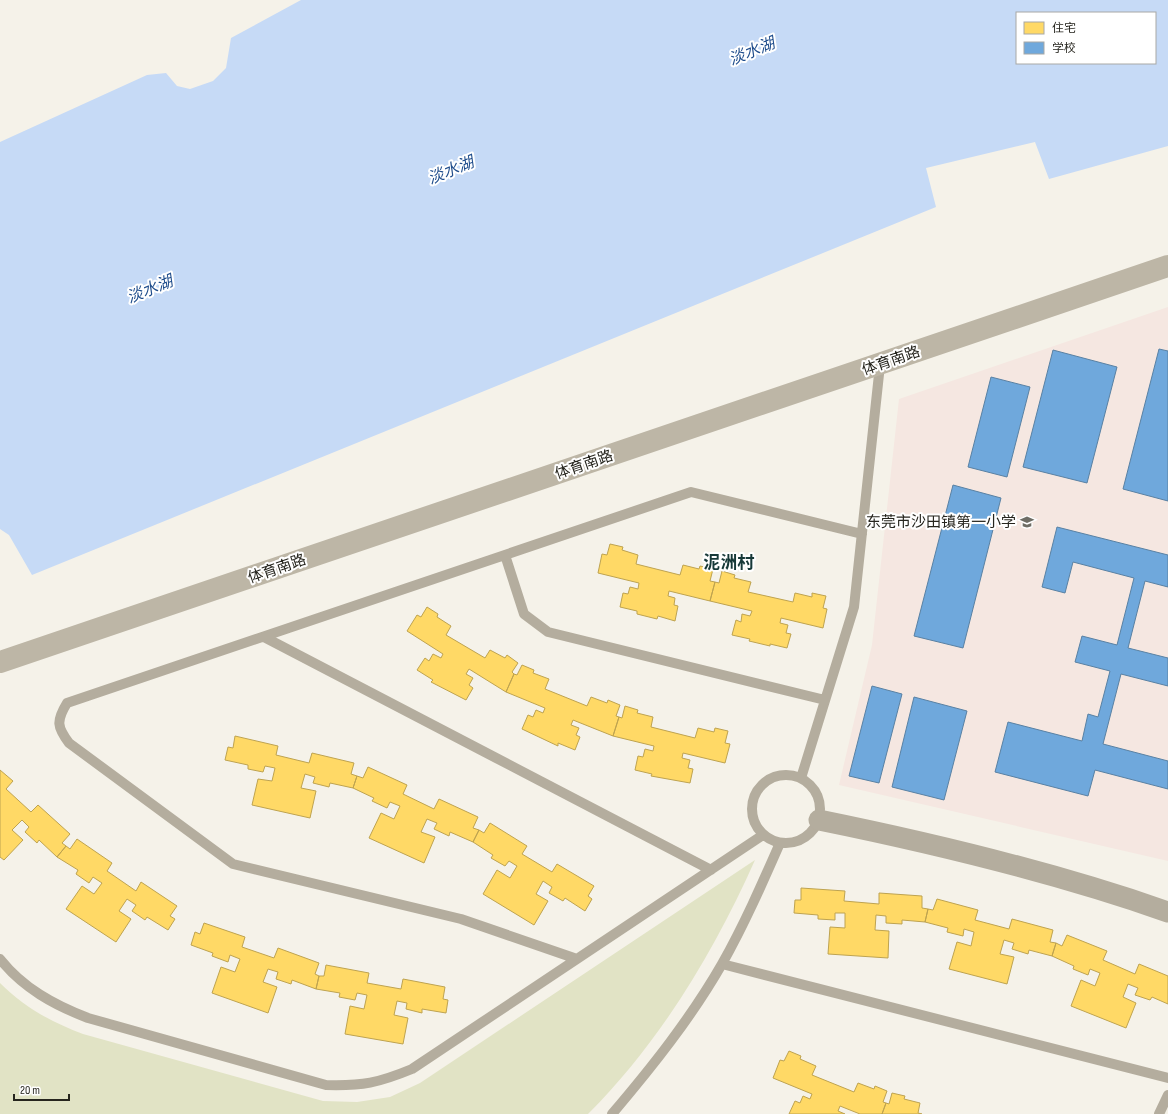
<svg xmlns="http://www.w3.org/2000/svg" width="1168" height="1114" viewBox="0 0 1168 1114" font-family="'Sofia Sans Condensed','Noto Sans SC',sans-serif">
	<rect width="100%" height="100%" fill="#f5f2e9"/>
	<path fill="#f5e7e1" d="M 1168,307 L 1168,861 L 839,785 L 872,645 L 899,399 Z"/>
	<path fill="#e1e3c5" d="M 755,860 C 714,952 660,1042 588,1114 L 0,1114 L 0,983 C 24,1007 51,1022 83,1034 L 323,1101 L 357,1102 L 390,1097 L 420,1083 Z"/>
	<path fill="#c6daf6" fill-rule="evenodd" d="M 301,0 L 1168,0 L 1168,146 L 1049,179 L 1035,142 L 926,168 L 936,207 L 32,575 L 9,535 L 0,529 L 0,142 L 147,75 L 166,73 L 177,86 L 190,89 L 213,81 L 226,68 L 231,38 ZM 1017,13 L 1155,13 L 1155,63 L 1017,63 Z"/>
	<path fill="#ffd966" stroke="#bea350" d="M 610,544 L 623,547 L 622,550 L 638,555 L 636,564 L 680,575 L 683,565 L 699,569 L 700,566 L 713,569 L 710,581 L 715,582 L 710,601 L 669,591 L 668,596 L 675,598 L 674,605 L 678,606 L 675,621 L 658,616 L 657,619 L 637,614 L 637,611 L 620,607 L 623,593 L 628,594 L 630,587 L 638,589 L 639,583 L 598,573 L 602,554 L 607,555 Z
		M 722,571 L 735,575 L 734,578 L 751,582 L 748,592 L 793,602 L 795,593 L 812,597 L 812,593 L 826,596 L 823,608 L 827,609 L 823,628 L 781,618 L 780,623 L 788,625 L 786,633 L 791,634 L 787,648 L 770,644 L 770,646 L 749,641 L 750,639 L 732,635 L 736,620 L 741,622 L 742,614 L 750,616 L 752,611 L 710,601 L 715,582 L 719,583 Z
		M 427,607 L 438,614 L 437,617 L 451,626 L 446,635 L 485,658 L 490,650 L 505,658 L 507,655 L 518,663 L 512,672 L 514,674 L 506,692 L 469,669 L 466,674 L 473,678 L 469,685 L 473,688 L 466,700 L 431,682 L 433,680 L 417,670 L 425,658 L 429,661 L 433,654 L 441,658 L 443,654 L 407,631 L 417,615 L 421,617 Z
		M 522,665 L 534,670 L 533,673 L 549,679 L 545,689 L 587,706 L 591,697 L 607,703 L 608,700 L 620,705 L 616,716 L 619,717 L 613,736 L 573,720 L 571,725 L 579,728 L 576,735 L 580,737 L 575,750 L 558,743 L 558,746 L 522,729 L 528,715 L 533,717 L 536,710 L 543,713 L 545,708 L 506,692 L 514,674 L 517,675 Z
		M 625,706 L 638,710 L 637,713 L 653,717 L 651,727 L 695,738 L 698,728 L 714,732 L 715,728 L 728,731 L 725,743 L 730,744 L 725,763 L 683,753 L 682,758 L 690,760 L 688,768 L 693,769 L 690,783 L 651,776 L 652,774 L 635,770 L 638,756 L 643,757 L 645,749 L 653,751 L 654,746 L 613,736 L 619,717 L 622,718 Z
		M 235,736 L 278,746 L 276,755 L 309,763 L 312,753 L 354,763 L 351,774 L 357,776 L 353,788 L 330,783 L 329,787 L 313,783 L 315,777 L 305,774 L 301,788 L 316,791 L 310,818 L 252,805 L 258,779 L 272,781 L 275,768 L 265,766 L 263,772 L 248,769 L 248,765 L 225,760 L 228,747 L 233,748 Z
		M 368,767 L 407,785 L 403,794 L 434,809 L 439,799 L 478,817 L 473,828 L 479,830 L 473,842 L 450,832 L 449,836 L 434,829 L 437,823 L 427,819 L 421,832 L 435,837 L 424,863 L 369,838 L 381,813 L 394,819 L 400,806 L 390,802 L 387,808 L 372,801 L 374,798 L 353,788 L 357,776 L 363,778 Z
		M 0,770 L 13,781 L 6,789 L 31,812 L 38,805 L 70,834 L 62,843 L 66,846 L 57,857 L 39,840 L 37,843 L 25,832 L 29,827 L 22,820 L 12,830 L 23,840 L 4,860 L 0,857 Z
		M 490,823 L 527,846 L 522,854 L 552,872 L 557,864 L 594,886 L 588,896 L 592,899 L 585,911 L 565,898 L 563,901 L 549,893 L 552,887 L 543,881 L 536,894 L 548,901 L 534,925 L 483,894 L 497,870 L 510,878 L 517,866 L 509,861 L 505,866 L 491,858 L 493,855 L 473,842 L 479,830 L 484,833 Z
		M 77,839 L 112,863 L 107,871 L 136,891 L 141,882 L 177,906 L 170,916 L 175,919 L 168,930 L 147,917 L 145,920 L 132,911 L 136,905 L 127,899 L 119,911 L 131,919 L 116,942 L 66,909 L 82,886 L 94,894 L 102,883 L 93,877 L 89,883 L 76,874 L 78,870 L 57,857 L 66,846 L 70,849 Z
		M 801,888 L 845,891 L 844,901 L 879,904 L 879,893 L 922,896 L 922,908 L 928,909 L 925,922 L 902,920 L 902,924 L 886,923 L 886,916 L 876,915 L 875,930 L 889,931 L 888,958 L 828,954 L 830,927 L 845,928 L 845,913 L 835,913 L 835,920 L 818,919 L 818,915 L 794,913 L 795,900 L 801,900 Z
		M 937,899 L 978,910 L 975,920 L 1009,929 L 1012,919 L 1053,930 L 1050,942 L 1056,943 L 1052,956 L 1029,950 L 1028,954 L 1012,949 L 1014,943 L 1004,940 L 1000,954 L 1014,957 L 1007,984 L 949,969 L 957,942 L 971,946 L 974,932 L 964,929 L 963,936 L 947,932 L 948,928 L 925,922 L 928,909 L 933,910 Z
		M 204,923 L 245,937 L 242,947 L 274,958 L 278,948 L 319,963 L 315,974 L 319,976 L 316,989 L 292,980 L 291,984 L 276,979 L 278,972 L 268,969 L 263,982 L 277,987 L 268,1013 L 212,993 L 221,967 L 235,972 L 240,959 L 230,955 L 228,962 L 212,956 L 213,953 L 191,945 L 195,932 L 200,934 Z
		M 1067,935 L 1107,951 L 1103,960 L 1135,974 L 1139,964 L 1168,976 L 1168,1004 L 1152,997 L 1150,1000 L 1135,995 L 1138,988 L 1128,984 L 1123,997 L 1136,1003 L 1126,1028 L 1071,1006 L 1081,980 L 1095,986 L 1100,973 L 1090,969 L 1088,975 L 1073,969 L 1074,966 L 1052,956 L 1056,943 L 1062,946 Z
		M 326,965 L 369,973 L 367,983 L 401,989 L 403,979 L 445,987 L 443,999 L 448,1000 L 446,1013 L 422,1009 L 422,1013 L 406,1009 L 407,1003 L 397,1001 L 394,1015 L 408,1018 L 403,1044 L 345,1034 L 350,1006 L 364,1009 L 367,995 L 357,993 L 355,1000 L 339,997 L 340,993 L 316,989 L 319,976 L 324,976 Z
		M 789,1051 L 801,1056 L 800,1059 L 816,1066 L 812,1075 L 854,1092 L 858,1083 L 874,1089 L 875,1086 L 887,1091 L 883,1102 L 886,1103 L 882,1114 L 860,1114 L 840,1106 L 838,1111 L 845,1114 L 789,1114 L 795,1101 L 800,1103 L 803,1096 L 810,1099 L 812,1094 L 773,1078 L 780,1060 L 784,1061 Z
		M 892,1093 L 905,1096 L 904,1099 L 920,1103 L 918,1113 L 922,1114 L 882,1114 L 886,1103 L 889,1104 Z"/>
	<path fill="#6fa8dc" stroke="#5981a3" d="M 1159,349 L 1168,351 L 1168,501 L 1123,489 Z
		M 1053,350 L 1117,367 L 1087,483 L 1023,467 Z
		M 991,377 L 1030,387 L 1007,477 L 968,467 Z
		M 953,485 L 1001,498 L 963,648 L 914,636 Z
		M 1057,527 L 1168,555 L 1168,587 L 1145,581 L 1128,648 L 1168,658 L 1168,686 L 1121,674 L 1103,744 L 1168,761 L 1168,789 L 1095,770 L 1088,796 L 995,772 L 1008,722 L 1082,741 L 1088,714 L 1098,717 L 1110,671 L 1075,662 L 1082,636 L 1117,645 L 1134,578 L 1073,562 L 1065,593 L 1042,587 Z
		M 872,686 L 902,694 L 879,783 L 849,776 Z
		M 914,697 L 967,711 L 944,800 L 892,787 Z"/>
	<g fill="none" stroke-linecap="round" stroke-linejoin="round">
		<path stroke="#b4ad9e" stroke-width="10" d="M 505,555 L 524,614 L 548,632 L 825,700
			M 264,637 L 711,870
			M752 809a34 34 0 1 1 68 0a34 34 0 1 1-68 0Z
			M 801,778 L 854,607 L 880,365
			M 0,959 C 23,988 54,1005 88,1018 L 326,1085 C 363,1086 378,1083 412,1069 L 763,835
			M 577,959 L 461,919 L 233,864 L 69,743 C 57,727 56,721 67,703 L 691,492 L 862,534
			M 722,964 L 1168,1078
			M 612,1114 C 652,1067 691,1018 722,964 C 744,925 762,884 780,843
			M 1159,1114 L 1168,1095"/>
		<path stroke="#b4ad9e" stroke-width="21" d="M 819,820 C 937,844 1054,872 1168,912"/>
		<path stroke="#bdb6a6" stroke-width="22" d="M 0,662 L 1168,266"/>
	</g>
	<defs>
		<g id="school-bare" transform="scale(1.08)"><path d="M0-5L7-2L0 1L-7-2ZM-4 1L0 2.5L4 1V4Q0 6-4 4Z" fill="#6e6d65" stroke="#fff" stroke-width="2.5" paint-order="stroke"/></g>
	</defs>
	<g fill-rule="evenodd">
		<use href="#school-bare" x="1027" y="522"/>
	</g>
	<g text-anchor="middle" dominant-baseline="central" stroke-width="4" stroke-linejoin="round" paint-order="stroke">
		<g font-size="15" fill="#26251e" stroke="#fff">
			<text transform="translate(891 361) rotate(-19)">体育南路</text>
			<text transform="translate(584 465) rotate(-19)">体育南路</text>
			<text transform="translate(277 569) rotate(-19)">体育南路</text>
		</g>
		<g font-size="15" fill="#26251e" stroke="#fff" text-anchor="end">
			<text x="1016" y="522">东莞市沙田镇第一小学</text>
		</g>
		<g font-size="16" font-style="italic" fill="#1f4d8c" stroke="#fff">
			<text transform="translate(752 52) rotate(-22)">淡水湖</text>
			<text transform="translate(451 171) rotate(-22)">淡水湖</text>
			<text transform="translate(150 290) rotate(-22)">淡水湖</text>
		</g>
		<g font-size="17" font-weight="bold" fill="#173938" stroke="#fff">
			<text x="729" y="563">泥洲村</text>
		</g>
	</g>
	<rect x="1016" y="12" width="140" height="52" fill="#ffffff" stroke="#a8a8a5"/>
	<rect x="1024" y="22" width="20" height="12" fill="#ffd966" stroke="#a8a8a5"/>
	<text x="1052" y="32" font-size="12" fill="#26251e">住宅</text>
	<rect x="1024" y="42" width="20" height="12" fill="#6fa8dc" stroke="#a8a8a5"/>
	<text x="1052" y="52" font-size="12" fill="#26251e">学校</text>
	<path d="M14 1094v6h55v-6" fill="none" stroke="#26251e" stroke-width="2"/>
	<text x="20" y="1094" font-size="12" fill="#26251e" stroke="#ffffff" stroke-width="3" paint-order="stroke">20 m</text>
</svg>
